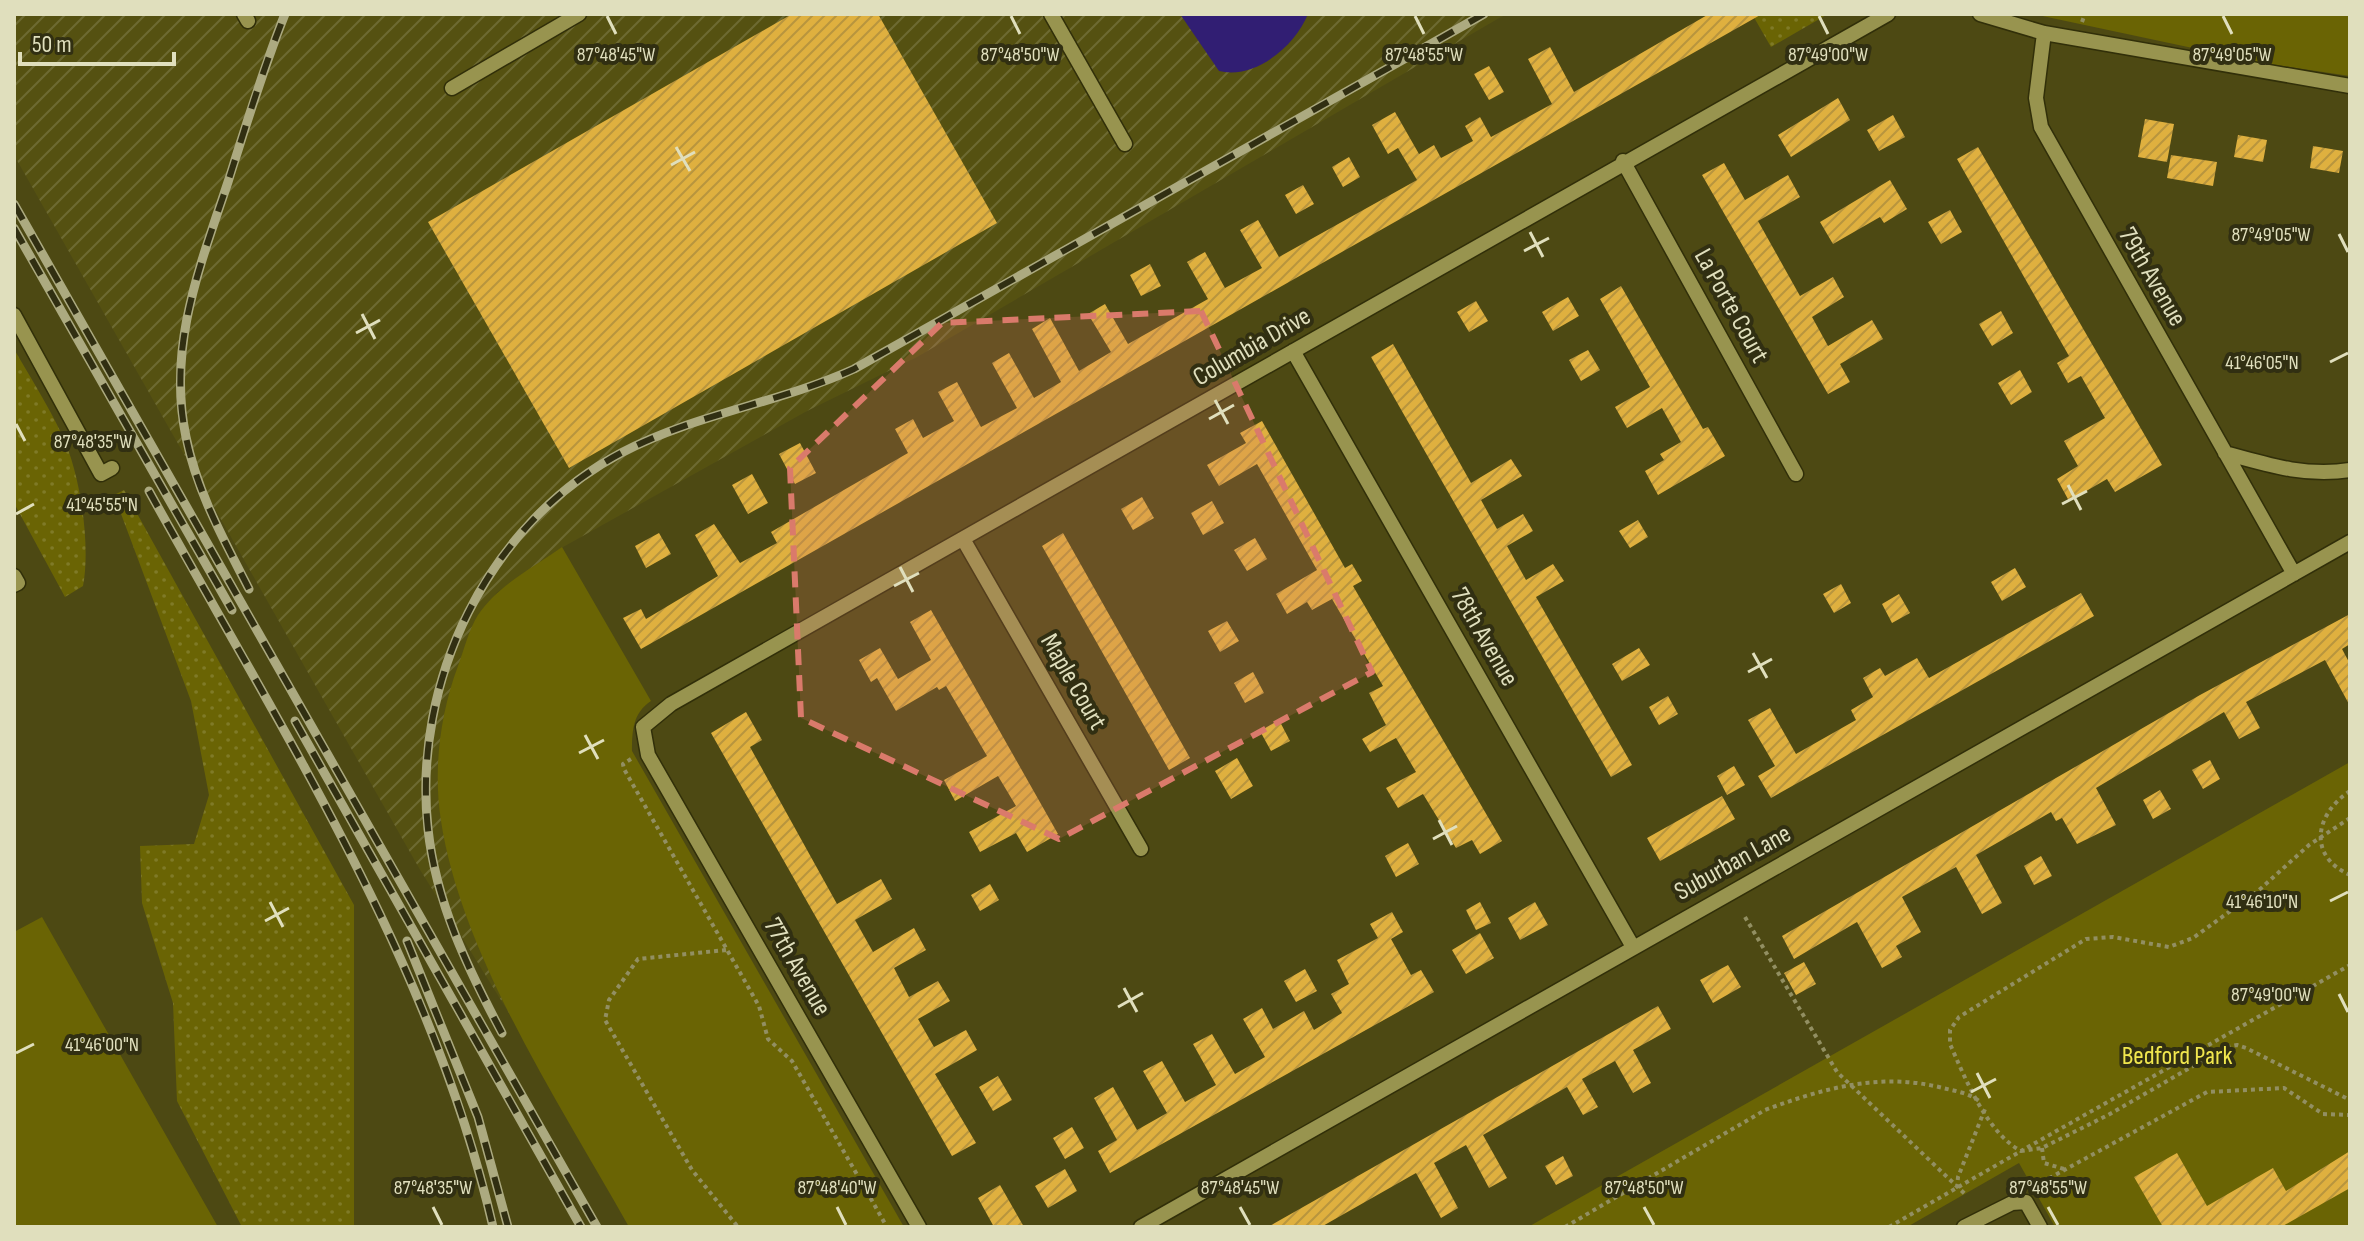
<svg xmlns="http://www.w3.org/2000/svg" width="2364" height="1241" viewBox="0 0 2364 1241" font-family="'Sofia Sans Condensed',sans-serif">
	<defs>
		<pattern id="industrial-furrows" width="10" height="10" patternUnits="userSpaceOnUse" patternTransform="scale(2)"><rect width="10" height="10" fill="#555111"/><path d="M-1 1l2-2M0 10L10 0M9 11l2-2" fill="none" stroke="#6d6a32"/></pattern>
		<pattern id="grass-dots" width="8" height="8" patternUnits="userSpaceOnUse" patternTransform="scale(2)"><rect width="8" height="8" fill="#6a6404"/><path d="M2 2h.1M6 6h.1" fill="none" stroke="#7f7a27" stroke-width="1.8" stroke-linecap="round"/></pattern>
		<pattern id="building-hatch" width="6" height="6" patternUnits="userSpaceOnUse" patternTransform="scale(2)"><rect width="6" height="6" fill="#dfb03f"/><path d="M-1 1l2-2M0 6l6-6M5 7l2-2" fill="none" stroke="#b8953e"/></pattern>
	</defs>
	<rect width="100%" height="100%" fill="#4d4913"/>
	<path fill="url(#industrial-furrows)" d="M 14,14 L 1506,14 L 917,357 L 807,411 L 563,547 L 496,593 L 441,821 L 469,920 L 517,1026 L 419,868 L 14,155 Z"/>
	<path fill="url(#grass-dots)" d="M 1752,14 L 1828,14 L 1771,47 Z
		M 14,349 C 30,377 48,405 62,435 C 80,472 91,545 83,586 L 65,597 L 14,503 Z
		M 124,490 L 354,905 L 354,1227 L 242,1227 L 177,1101 L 173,1003 L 142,903 L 140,846 L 194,844 L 209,795 L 191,701 L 114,495 Z"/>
	<path fill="#6a6404" d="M 2033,14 L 2350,14 L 2350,76 L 2263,63 Z
		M 562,547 L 651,701 C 633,713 632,730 632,751 L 904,1227 L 629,1227 C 562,1107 462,958 441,821 C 433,770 440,714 458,666 C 464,650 469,629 478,615 C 498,585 534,567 562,547 Z
		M 2350,762 L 2350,1227 L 2055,1227 L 2019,1163 L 1907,1227 L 1528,1227 Z
		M 42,917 L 218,1227 L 14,1227 L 14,932 Z"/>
	<path fill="#311e73" d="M 1180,14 L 1308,14 C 1295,46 1255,80 1219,71 Z"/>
	<path fill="url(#building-hatch)" d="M 792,14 L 878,14 L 997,223 L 569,468 L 428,222 Z
		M 1709,14 L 1762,14 L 641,649 L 623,618 L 641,609 L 646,619 L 718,576 L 695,535 L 714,524 L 740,563 L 777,543 L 771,532 L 908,453 L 895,429 L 913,419 L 923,438 L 954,421 L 938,392 L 957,382 L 981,427 L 1017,408 L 992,363 L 1009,353 L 1034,398 L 1061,382 L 1032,329 L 1050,318 L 1079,371 L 1111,352 L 1088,314 L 1105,304 L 1128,344 L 1208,299 L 1187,262 L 1205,252 L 1225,288 L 1262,268 L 1240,230 L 1258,220 L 1279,257 L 1417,180 L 1398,148 L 1388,154 L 1372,125 L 1395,112 L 1419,154 L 1434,145 L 1441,158 L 1473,141 L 1465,126 L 1480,117 L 1491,137 L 1552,104 L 1528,59 L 1550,47 L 1574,92 Z
		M 1489,66 L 1504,92 L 1489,100 L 1474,74 Z
		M 1838,98 L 1850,120 L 1791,157 L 1778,135 Z
		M 1893,115 L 1905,137 L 1879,151 L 1867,130 Z
		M 2145,119 L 2174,124 L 2167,162 L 2138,157 Z
		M 2238,135 L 2267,140 L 2263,162 L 2234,157 Z
		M 2313,146 L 2343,151 L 2339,173 L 2310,168 Z
		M 1978,147 L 2162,465 L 2115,492 L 2107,479 L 2069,501 L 2057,479 L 2078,466 L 2064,441 L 2105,418 L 2081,376 L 2068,383 L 2057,363 L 2069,356 L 1957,159 Z
		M 2171,155 L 2217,162 L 2213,186 L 2167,178 Z
		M 1349,157 L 1360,177 L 1343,187 L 1332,167 Z
		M 1724,163 L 1745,200 L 1788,175 L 1800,197 L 1758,221 L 1800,296 L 1833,277 L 1844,297 L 1812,317 L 1828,346 L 1872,320 L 1883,339 L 1840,364 L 1850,382 L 1828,394 L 1702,175 Z
		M 1890,180 L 1907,209 L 1884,223 L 1880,217 L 1833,244 L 1820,222 Z
		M 1303,185 L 1314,204 L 1296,214 L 1285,195 Z
		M 1950,210 L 1962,232 L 1941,244 L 1928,222 Z
		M 1150,264 L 1161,286 L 1141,296 L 1130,275 Z
		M 1621,286 L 1703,429 L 1708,427 L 1725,456 L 1658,495 L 1645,471 L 1664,460 L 1660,454 L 1681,442 L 1662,408 L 1627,428 L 1615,407 L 1650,387 L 1600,299 Z
		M 1568,297 L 1579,316 L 1553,331 L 1542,312 Z
		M 1476,301 L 1488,321 L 1469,332 L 1457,312 Z
		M 2001,311 L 2013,333 L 1992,346 L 1979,324 Z
		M 1393,344 L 1471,483 L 1511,459 L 1522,476 L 1481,500 L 1497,529 L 1523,514 L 1533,531 L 1507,546 L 1526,580 L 1553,564 L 1564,581 L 1536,597 L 1632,765 L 1611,777 L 1371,357 Z
		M 1588,350 L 1600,370 L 1581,381 L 1569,360 Z
		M 2020,370 L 2032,392 L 2011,405 L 1998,383 Z
		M 1262,421 L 1345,568 L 1352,564 L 1362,581 L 1353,586 L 1502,841 L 1480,854 L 1472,840 L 1456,848 L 1423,794 L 1398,808 L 1386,788 L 1416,772 L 1396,738 L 1370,752 L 1362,739 L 1386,725 L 1369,693 L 1383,686 L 1332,599 L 1312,610 L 1307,602 L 1287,614 L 1276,594 L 1317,570 L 1257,464 L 1219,486 L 1207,465 L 1246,443 L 1240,433 Z
		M 800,443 L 816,473 L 795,484 L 779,454 Z
		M 752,474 L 768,503 L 748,514 L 732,485 Z
		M 1142,497 L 1154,518 L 1133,530 L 1121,509 Z
		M 1212,501 L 1224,523 L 1203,535 L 1191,513 Z
		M 1638,520 L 1648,537 L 1630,548 L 1619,531 Z
		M 659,533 L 671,554 L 646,568 L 635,546 Z
		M 1063,533 L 1190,758 L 1169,770 L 1042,546 Z
		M 1255,538 L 1267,559 L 1247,571 L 1234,550 Z
		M 2015,568 L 2026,587 L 2002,601 L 1991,582 Z
		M 1841,584 L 1851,603 L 1834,613 L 1823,594 Z
		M 2081,593 L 2094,616 L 1771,798 L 1758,776 L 1775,766 L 1748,720 L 1770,708 L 1796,754 L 1856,720 L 1851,710 L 1873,697 L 1863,678 L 1880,668 L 1885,676 L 1917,658 L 1929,678 Z
		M 1899,594 L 1910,613 L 1892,623 L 1882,604 Z
		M 931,610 L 1058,834 L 1027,852 L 1016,833 L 980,852 L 969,832 L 1016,806 L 998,776 L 955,801 L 944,780 L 987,756 L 946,686 L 939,690 L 937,687 L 896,711 L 877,678 L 871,682 L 859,660 L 880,648 L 898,679 L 931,660 L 910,622 Z
		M 2350,614 L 2350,644 L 2342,649 L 2350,664 L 2350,706 L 2325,660 L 2246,702 L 2260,728 L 2239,739 L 2224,712 L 2096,788 L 2116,825 L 2077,844 L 2062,818 L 2056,821 L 2051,812 L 1976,855 L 2002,903 L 1982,914 L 1956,867 L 1902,897 L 1921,932 L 1896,946 L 1902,957 L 1882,968 L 1857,922 L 1794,959 L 1782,936 L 2200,695 Z
		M 1227,621 L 1239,641 L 1220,652 L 1208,631 Z
		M 1639,648 L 1650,665 L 1622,681 L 1612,664 Z
		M 1253,672 L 1264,693 L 1245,703 L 1234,683 Z
		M 1668,696 L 1678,714 L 1659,725 L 1649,707 Z
		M 746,712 L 762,740 L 750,747 L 837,904 L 881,879 L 892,899 L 855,920 L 873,952 L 914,928 L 926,950 L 894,968 L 909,997 L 938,981 L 950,1001 L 918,1019 L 934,1047 L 966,1030 L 977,1050 L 935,1074 L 976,1143 L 952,1156 L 711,733 Z
		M 1279,720 L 1290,741 L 1271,751 L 1260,731 Z
		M 1237,758 L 1253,786 L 1231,799 L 1215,771 Z
		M 2210,760 L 2220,779 L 2203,789 L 2192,770 Z
		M 1734,766 L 1745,785 L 1727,795 L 1717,776 Z
		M 2160,790 L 2171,809 L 2153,819 L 2143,800 Z
		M 1722,796 L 1735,819 L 1660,861 L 1647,838 Z
		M 1408,843 L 1419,864 L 1396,877 L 1385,856 Z
		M 2041,856 L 2052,876 L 2034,885 L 2024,866 Z
		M 990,884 L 999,900 L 980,911 L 971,895 Z
		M 1480,902 L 1491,923 L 1476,930 L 1466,910 Z
		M 1535,902 L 1548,925 L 1520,940 L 1508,918 Z
		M 1392,912 L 1403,932 L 1391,939 L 1411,975 L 1421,970 L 1434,992 L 1110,1173 L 1098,1151 L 1117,1140 L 1094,1098 L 1113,1087 L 1137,1130 L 1167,1113 L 1143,1071 L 1162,1061 L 1185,1102 L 1216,1085 L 1193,1044 L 1212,1034 L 1235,1074 L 1265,1057 L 1243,1019 L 1262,1008 L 1273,1029 L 1304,1011 L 1314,1030 L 1342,1013 L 1331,994 L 1349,984 L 1337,960 L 1378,938 L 1370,924 Z
		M 1480,933 L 1494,958 L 1466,974 L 1452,950 Z
		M 1804,962 L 1816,984 L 1796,995 L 1784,973 Z
		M 1728,965 L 1741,987 L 1713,1003 L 1700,980 Z
		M 1305,969 L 1317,991 L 1296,1002 L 1284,981 Z
		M 1658,1006 L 1671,1029 L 1633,1050 L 1651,1083 L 1633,1093 L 1615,1061 L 1582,1079 L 1598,1107 L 1583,1115 L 1567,1087 L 1483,1135 L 1507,1178 L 1489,1188 L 1466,1145 L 1434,1163 L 1458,1208 L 1441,1218 L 1416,1173 L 1321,1227 L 1268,1227 Z
		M 998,1076 L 1012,1100 L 993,1111 L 979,1087 Z
		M 1072,1127 L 1084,1148 L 1065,1159 L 1053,1138 Z
		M 2350,1151 L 2350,1188 L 2281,1227 L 2163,1227 L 2134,1177 L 2177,1153 L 2207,1206 L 2273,1168 L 2286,1191 Z
		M 1563,1156 L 1573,1176 L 1556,1185 L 1545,1166 Z
		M 1065,1169 L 1077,1191 L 1048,1208 L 1035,1186 Z
		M 1000,1185 L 1024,1227 L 994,1227 L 978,1198 Z"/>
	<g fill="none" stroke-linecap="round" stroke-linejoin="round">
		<g stroke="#312f09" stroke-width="17">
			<path id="minor" d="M 244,14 L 248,21
				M 1051,14 L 1125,144
				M 1980,14 L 2044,33 L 2350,86
				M 2044,33 L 2036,98 L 2041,127 L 2294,574
				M 452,88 L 579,14
				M 1623,161 L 1796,474
				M 14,315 L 101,474 L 112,468
				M 1293,351 L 1633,947
				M 2225,453 C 2268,465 2306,477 2350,470
				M 963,539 L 1141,849
				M 14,576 L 18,583 L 14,585
				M 919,1227 L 648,755 L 643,727 L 671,704 L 1888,14
				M 1141,1227 L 2350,542
				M 1964,1227 L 2012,1203 L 2026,1202 L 2040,1227"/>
		</g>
		<path stroke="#928f62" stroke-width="4" stroke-dasharray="4 4" stroke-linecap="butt" d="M 2082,22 L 2085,14
			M 631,759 L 623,764 L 624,769 L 759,1006 L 768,1039 L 792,1061 L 887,1227
			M 2350,791 C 2315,814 2307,856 2350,875
			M 2350,818 L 2309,845 L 2258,891 L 2193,938 L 2169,947 L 2113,937 L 2086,939 L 1959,1017 L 1950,1030 L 1950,1044 C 1965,1078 1987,1133 2021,1151 L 2350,965
			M 1745,917 L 1837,1072 L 1966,1195
			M 726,950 L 638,959 L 609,1000 L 605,1020 L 692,1170 L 738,1227
			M 2042,1148 L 2044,1163 L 2064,1169
			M 2035,1186 L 2207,1092 L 2284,1088 L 2323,1114 L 2350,1115
			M 1957,1188 L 1958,1177 L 1985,1109
			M 1565,1227 L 1765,1110 C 1824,1088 1881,1072 1943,1088 C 1955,1091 1969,1093 1979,1101
			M 1889,1227 L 2021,1151 L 2042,1148 L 2108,1115 L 2226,1047 L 2237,1045 L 2246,1048 L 2350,1100"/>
		<use href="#minor" stroke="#98944f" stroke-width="14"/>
		<g stroke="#acaa80" stroke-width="9">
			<path id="rail" d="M 14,204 L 597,1227
				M 14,228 L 232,610
				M 149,491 C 280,728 432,961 493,1227
				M 249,589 C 224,540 197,492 186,437 C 167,347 200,266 228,182 C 246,125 263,69 285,14
				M 295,721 L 581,1227
				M 407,941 L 478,1117 L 508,1227
				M 502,1033 C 468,969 436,903 428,829 C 412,682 487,524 621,453 C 695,414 779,403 854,369 L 1484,14"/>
		</g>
		<use href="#rail" stroke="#312f12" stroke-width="6" stroke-dasharray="18" stroke-linecap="butt"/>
	</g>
	<path fill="#da7a6b" fill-opacity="0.2" stroke="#da7a6b" stroke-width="6" stroke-dasharray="16 10" stroke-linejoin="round" d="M 1201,311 L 1372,672 L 1059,839 L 801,718 L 790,468 L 942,323 Z"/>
	<path fill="none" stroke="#e0dfbd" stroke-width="3" d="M 607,16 L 616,34M 1011,16 L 1020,34M 1415,16 L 1424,34M 1819,16 L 1828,34M 2223,16 L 2232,34M 676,147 L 690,171M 671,165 L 695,152M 1530,232 L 1543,257M 2339,234 L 2348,252M 1524,251 L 1549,238M 362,314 L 375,339M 356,333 L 380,320M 2330,362 L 2348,353M 1215,400 L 1228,424M 1209,419 L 1234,405M 16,424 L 25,441M 2068,485 L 2081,510M 2062,504 L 2087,491M 16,514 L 34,504M 900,567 L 913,592M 894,586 L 919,573M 1753,653 L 1767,678M 1748,672 L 1772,659M 585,735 L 598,759M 579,753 L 604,740M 1439,820 L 1452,845M 1433,839 L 1457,826M 2330,901 L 2348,892M 270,902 L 283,927M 265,921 L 289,908M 1124,988 L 1137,1012M 2339,994 L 2348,1012M 1118,1007 L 1143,993M 16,1053 L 34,1044M 1977,1073 L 1990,1098M 1971,1092 L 1996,1079M 433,1207 L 442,1225M 837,1207 L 846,1225M 1240,1207 L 1250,1225M 1644,1207 L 1654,1225M 2048,1207 L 2058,1225"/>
	<g text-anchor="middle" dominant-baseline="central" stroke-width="8" stroke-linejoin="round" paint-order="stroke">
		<g font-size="26" fill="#e0dfbd" stroke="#312f12">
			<text transform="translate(2152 277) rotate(60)">79th Avenue</text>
			<text transform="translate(1731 306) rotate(61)">La Porte Court</text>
			<text transform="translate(1252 347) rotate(-30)">Columbia Drive</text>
			<text transform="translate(1484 637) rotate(60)">78th Avenue</text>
			<text transform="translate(1073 682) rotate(60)">Maple Court</text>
			<text transform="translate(1733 863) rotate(-29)">Suburban Lane</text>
			<text transform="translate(797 967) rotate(60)">77th Avenue</text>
		</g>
		<g font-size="26" fill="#f1e74e" stroke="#312f12">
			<text x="2177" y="1056">Bedford Park</text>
		</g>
	</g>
	<g font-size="20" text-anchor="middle" fill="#e0dfbd" stroke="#312f12" stroke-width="8" stroke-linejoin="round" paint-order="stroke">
		<text x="616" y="61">87°48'45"W</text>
		<text x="1020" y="61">87°48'50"W</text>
		<text x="1424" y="61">87°48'55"W</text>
		<text x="1828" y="61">87°49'00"W</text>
		<text x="2232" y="61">87°49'05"W</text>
		<text x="2271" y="241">87°49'05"W</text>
		<text x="2262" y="369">41°46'05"N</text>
		<text x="93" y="448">87°48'35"W</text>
		<text x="102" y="511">41°45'55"N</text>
		<text x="2262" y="908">41°46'10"N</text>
		<text x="2271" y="1001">87°49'00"W</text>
		<text x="102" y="1051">41°46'00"N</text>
		<text x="433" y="1194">87°48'35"W</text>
		<text x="837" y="1194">87°48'40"W</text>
		<text x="1240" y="1194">87°48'45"W</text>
		<text x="1644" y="1194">87°48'50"W</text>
		<text x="2048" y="1194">87°48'55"W</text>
	</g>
	<rect width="2364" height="1241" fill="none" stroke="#e0dfbd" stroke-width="32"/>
	<path d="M20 52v12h154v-12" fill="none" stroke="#e0dfbd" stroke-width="4"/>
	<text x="32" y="52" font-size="24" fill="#e0dfbd" stroke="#312f12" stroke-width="6" paint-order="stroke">50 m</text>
</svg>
